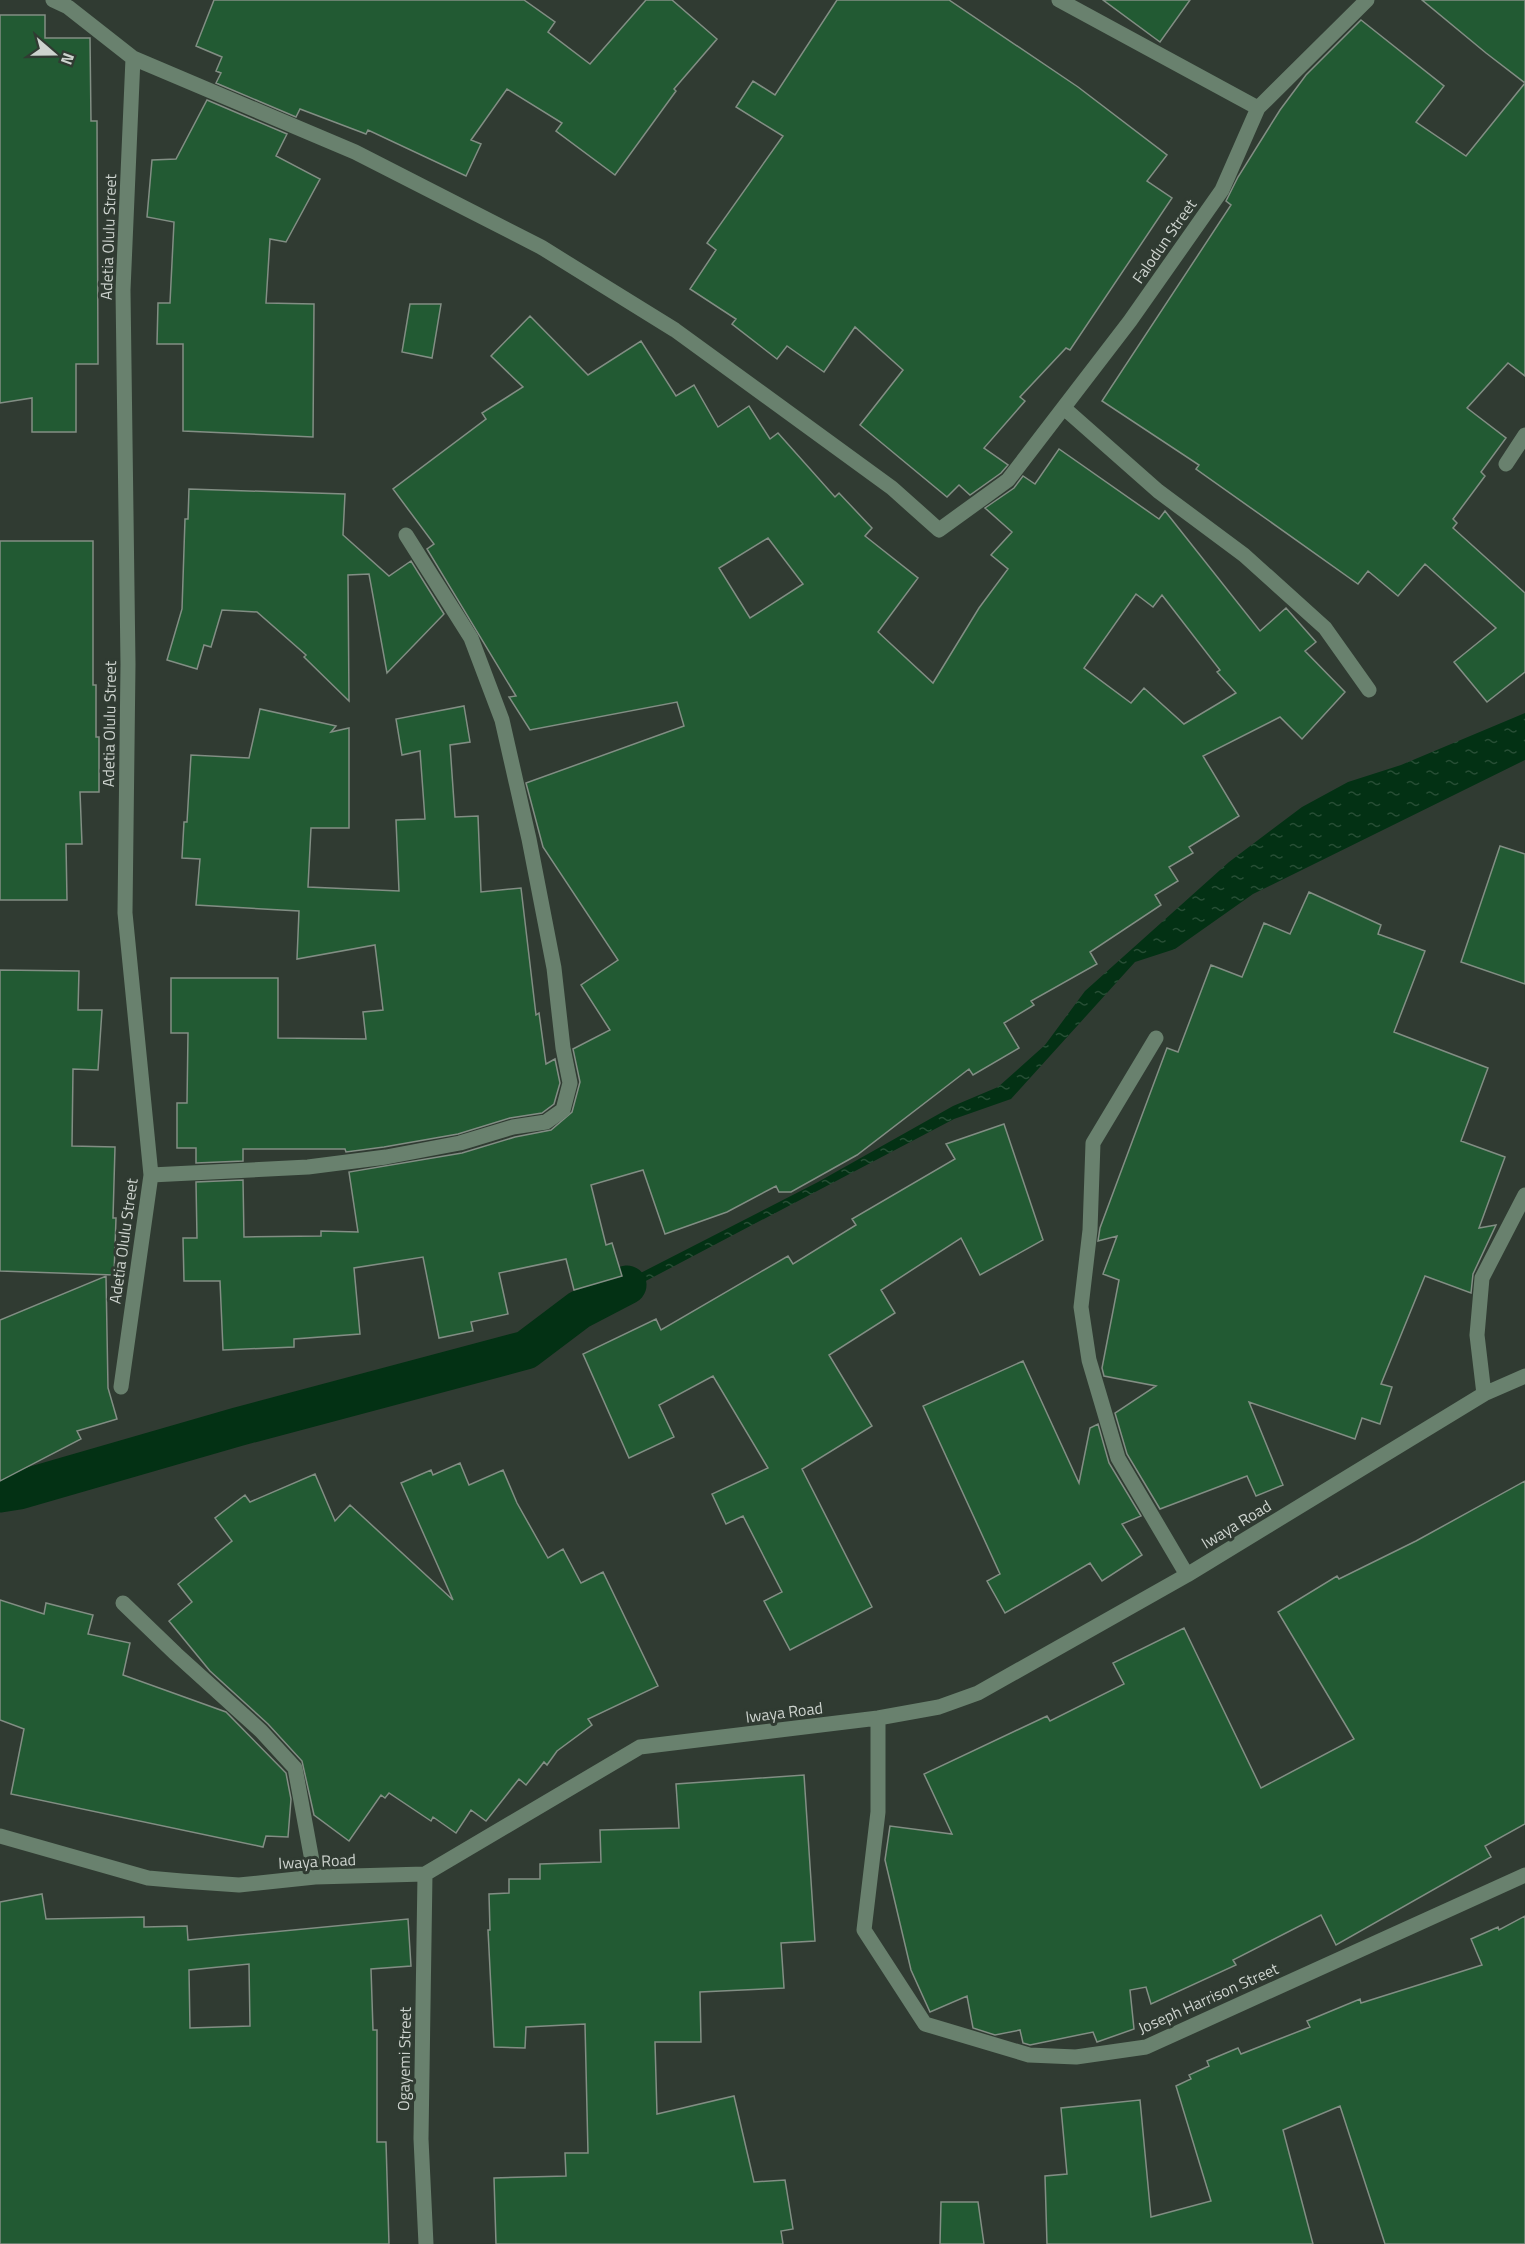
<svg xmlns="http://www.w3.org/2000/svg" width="1525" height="2244" viewBox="0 0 1525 2244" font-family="'Titillium Web',sans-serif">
	<defs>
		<pattern id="water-ripples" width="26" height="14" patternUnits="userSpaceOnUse" patternTransform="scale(1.5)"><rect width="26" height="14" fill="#033114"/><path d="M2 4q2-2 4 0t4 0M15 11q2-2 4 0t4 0" fill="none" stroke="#274e35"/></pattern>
	</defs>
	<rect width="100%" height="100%" fill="#303b32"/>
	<path fill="url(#water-ripples)" d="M 1525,713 L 1525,760 L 1253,894 L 1175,949 L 1135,962 L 1011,1099 L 954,1119 L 583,1314 L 580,1304 L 818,1182 L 953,1106 L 998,1087 L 1045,1045 L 1085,991 L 1229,862 L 1302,807 L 1348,782 L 1401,765 Z"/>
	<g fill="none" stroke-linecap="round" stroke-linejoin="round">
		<path stroke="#033114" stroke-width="39" d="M 0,1493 L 19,1490 L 237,1427 L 526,1350 L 579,1310 L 627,1285"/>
	</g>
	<path fill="#225a33" stroke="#828e84" stroke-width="1.5" fill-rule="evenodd" d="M 214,0 L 524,0 L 555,22 L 548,32 L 590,64 L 646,0 L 672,0 L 717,39 L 674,89 L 676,91 L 615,175 L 556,131 L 562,123 L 507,89 L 471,140 L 481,144 L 466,176 L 368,130 L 366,134 L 300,109 L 296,117 L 216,83 L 221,73 L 216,71 L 222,57 L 196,46 Z
		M 837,0 L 949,0 L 1078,87 L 1167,155 L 1147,181 L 1172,198 L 1070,350 L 1066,348 L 1020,397 L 1025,401 L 984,448 L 1008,465 L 1001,473 L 970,495 L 959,485 L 947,497 L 860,425 L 903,370 L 855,327 L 824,372 L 787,346 L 777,359 L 732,324 L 736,319 L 690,289 L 716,250 L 707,243 L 783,136 L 736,107 L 753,81 L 775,95 Z
		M 1103,0 L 1190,0 L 1160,42 Z
		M 1422,0 L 1525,0 L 1525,83 L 1486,53 Z
		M 0,15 L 45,15 L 45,38 L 90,38 L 91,121 L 97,121 L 98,364 L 76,364 L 76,432 L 32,432 L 32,398 L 0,403 Z
		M 1361,20 L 1444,86 L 1416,122 L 1466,156 L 1525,83 L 1525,376 L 1508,363 L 1467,408 L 1506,438 L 1481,472 L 1485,476 L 1453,519 L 1457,523 L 1453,528 L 1525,593 L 1525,672 L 1487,702 L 1454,662 L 1496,628 L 1425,564 L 1398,596 L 1368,571 L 1358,584 L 1196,469 L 1199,465 L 1102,401 L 1231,205 L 1226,201 L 1238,177 L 1280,110 L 1306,75 Z
		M 207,100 L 287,134 L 276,156 L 320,179 L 286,242 L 270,239 L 266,303 L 314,304 L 313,437 L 183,431 L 183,344 L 157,344 L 158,303 L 170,303 L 174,222 L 147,217 L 152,160 L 176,159 Z
		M 410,304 L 441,304 L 432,358 L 402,352 Z
		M 530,316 L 588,375 L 641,341 L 676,396 L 694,385 L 718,427 L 749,406 L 770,439 L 778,433 L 835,497 L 839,493 L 872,528 L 865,536 L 918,578 L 878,632 L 933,683 L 979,608 L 1008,569 L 991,555 L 1012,532 L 985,508 L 1014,488 L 1023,476 L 1035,484 L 1059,449 L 1159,519 L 1165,511 L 1260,631 L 1286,608 L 1316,642 L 1305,651 L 1345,692 L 1302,739 L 1280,717 L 1203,756 L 1239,816 L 1189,847 L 1193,853 L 1169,867 L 1178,881 L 1155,895 L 1161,905 L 1090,952 L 1097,964 L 1031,1001 L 1034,1005 L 1004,1023 L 1019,1048 L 973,1075 L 969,1069 L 857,1155 L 791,1192 L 779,1192 L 776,1186 L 727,1212 L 665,1234 L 643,1170 L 591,1185 L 606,1245 L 612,1243 L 622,1276 L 574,1290 L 566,1259 L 499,1273 L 508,1314 L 471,1322 L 473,1331 L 439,1338 L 423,1257 L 354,1268 L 360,1334 L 294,1339 L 294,1347 L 223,1350 L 220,1281 L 184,1281 L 183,1238 L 197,1238 L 196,1182 L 243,1180 L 244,1237 L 321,1236 L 321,1231 L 358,1232 L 349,1172 L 462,1153 L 515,1137 L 551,1130 L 572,1112 L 580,1082 L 573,1049 L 610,1030 L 581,985 L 618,960 L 543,847 L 526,783 L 684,726 L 677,702 L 530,730 L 509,697 L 516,696 L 427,549 L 434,544 L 393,489 L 486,419 L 482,413 L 523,387 L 491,356 ZM 768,538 L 803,584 L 750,618 L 719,568 ZM 1136,594 L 1153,607 L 1162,595 L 1220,670 L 1217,672 L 1236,693 L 1184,724 L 1144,688 L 1131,703 L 1084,668 Z
		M 189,489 L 345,494 L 343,535 L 389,576 L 411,561 L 444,614 L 387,673 L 369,574 L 348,575 L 349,701 L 304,657 L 306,655 L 257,612 L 222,610 L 211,647 L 204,645 L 197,669 L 167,660 L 182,609 L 185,519 L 188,519 Z
		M 0,541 L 93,541 L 93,685 L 96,685 L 96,737 L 99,737 L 99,792 L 80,792 L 82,844 L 66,844 L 67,900 L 0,900 Z
		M 464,706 L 470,742 L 450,745 L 455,817 L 478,816 L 481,892 L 521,888 L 536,1015 L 539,1013 L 546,1064 L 555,1059 L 560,1083 L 554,1104 L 542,1113 L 510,1118 L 458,1134 L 384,1147 L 346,1152 L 345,1149 L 243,1149 L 243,1161 L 196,1163 L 196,1148 L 177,1148 L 177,1103 L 187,1103 L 188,1033 L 171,1033 L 171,978 L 278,978 L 278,1038 L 366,1039 L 363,1012 L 383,1010 L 375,945 L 297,959 L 299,911 L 196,905 L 200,859 L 182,858 L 184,822 L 187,822 L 191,755 L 249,758 L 260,709 L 336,726 L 331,732 L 349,728 L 349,828 L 311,828 L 308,887 L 399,891 L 396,820 L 425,819 L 420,751 L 402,755 L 396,719 Z
		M 1500,846 L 1525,854 L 1525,984 L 1461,962 Z
		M 1309,892 L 1381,925 L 1378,934 L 1425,951 L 1394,1032 L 1488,1068 L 1461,1141 L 1505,1157 L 1479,1228 L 1496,1225 L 1473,1274 L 1471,1293 L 1425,1276 L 1381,1384 L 1392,1387 L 1380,1424 L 1362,1418 L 1355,1439 L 1249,1402 L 1283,1485 L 1256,1496 L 1247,1476 L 1160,1509 L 1127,1454 L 1115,1413 L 1156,1386 L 1104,1376 L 1102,1368 L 1119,1280 L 1103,1274 L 1117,1236 L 1098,1241 L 1100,1228 L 1167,1048 L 1178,1052 L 1211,965 L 1242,977 L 1264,923 L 1290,934 Z
		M 0,970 L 79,971 L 78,1010 L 102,1010 L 98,1070 L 73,1069 L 72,1146 L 115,1147 L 113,1218 L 116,1218 L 114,1275 L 0,1271 Z
		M 1004,1124 L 1043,1240 L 980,1275 L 961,1238 L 881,1290 L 895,1313 L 829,1355 L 872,1426 L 802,1469 L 872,1607 L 790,1650 L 764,1601 L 782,1592 L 743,1516 L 726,1524 L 712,1494 L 768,1468 L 713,1376 L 659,1405 L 674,1437 L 629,1458 L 583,1354 L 656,1319 L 661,1330 L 788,1256 L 793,1264 L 856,1225 L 852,1219 L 955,1159 L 946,1144 Z
		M 106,1276 L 108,1388 L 117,1419 L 77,1431 L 81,1439 L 0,1481 L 0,1320 Z
		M 1023,1361 L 1079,1483 L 1090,1428 L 1098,1424 L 1109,1463 L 1141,1516 L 1122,1524 L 1142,1555 L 1102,1581 L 1090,1563 L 1005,1613 L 987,1581 L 1000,1574 L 923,1406 Z
		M 460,1463 L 469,1485 L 503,1470 L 517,1503 L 548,1558 L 563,1549 L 581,1583 L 603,1572 L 658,1686 L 588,1719 L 592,1725 L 557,1751 L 547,1765 L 544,1762 L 526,1785 L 519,1779 L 486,1821 L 471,1810 L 456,1833 L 433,1817 L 431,1821 L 389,1793 L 385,1798 L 381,1795 L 349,1841 L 314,1815 L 302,1761 L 268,1724 L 210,1671 L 169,1621 L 192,1602 L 178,1584 L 232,1541 L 215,1518 L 245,1495 L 250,1502 L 315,1474 L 335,1521 L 350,1505 L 453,1600 L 401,1483 L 431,1470 L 433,1475 Z
		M 1525,1481 L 1525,1824 L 1485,1846 L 1491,1857 L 1336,1945 L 1321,1915 L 1233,1960 L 1236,1965 L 1151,2004 L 1146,1987 L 1130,1990 L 1134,2029 L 1097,2042 L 1093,2032 L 1030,2045 L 1023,2043 L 1020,2030 L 995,2035 L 973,2028 L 967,1996 L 930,2012 L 911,1970 L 885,1860 L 890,1826 L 952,1834 L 924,1774 L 1047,1716 L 1050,1721 L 1124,1684 L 1113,1663 L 1184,1628 L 1261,1788 L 1354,1739 L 1278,1612 L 1337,1576 L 1339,1579 L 1416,1541 Z
		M 0,1600 L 44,1614 L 46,1603 L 93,1615 L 88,1634 L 130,1643 L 123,1675 L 226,1712 L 286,1773 L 291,1799 L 288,1837 L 266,1836 L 263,1847 L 11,1794 L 24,1729 L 0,1720 Z
		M 804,1775 L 815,1941 L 781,1943 L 784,1988 L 700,1992 L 701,2042 L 655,2042 L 657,2114 L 734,2096 L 754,2182 L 785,2180 L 793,2229 L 781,2231 L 783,2244 L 496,2244 L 494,2178 L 566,2176 L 565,2153 L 588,2153 L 585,2024 L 526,2027 L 525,2048 L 494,2047 L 488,1930 L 490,1930 L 489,1894 L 509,1893 L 509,1879 L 540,1879 L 540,1864 L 601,1862 L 600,1830 L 679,1828 L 676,1784 Z
		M 42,1894 L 46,1919 L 144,1917 L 144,1927 L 187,1926 L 188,1940 L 408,1919 L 411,1966 L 371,1969 L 373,2030 L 377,2030 L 377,2142 L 386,2142 L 389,2244 L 0,2244 L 0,1902 ZM 249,1964 L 250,2026 L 190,2028 L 189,1970 Z
		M 1525,1916 L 1525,2244 L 1385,2244 L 1340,2106 L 1283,2130 L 1313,2244 L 1047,2244 L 1045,2176 L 1067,2174 L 1061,2108 L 1140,2100 L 1151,2217 L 1211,2201 L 1176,2086 L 1191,2079 L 1189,2075 L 1209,2066 L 1207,2061 L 1238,2048 L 1241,2054 L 1310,2027 L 1307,2021 L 1360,1999 L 1361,2003 L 1482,1965 L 1471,1939 L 1498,1927 L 1499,1930 Z
		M 941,2202 L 978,2202 L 984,2244 L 940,2244 Z"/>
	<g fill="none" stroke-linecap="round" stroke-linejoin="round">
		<path stroke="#69816e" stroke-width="15" d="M 53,0 L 68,7 L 133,58 L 355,152 L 541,247 L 675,330 L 892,488 L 939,530 L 1008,480 L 1130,321 L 1222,190 L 1258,108 L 1367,0
			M 1059,0 L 1258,108
			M 1064,408 L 1158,491 L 1244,555 L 1325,628 L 1369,690
			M 1506,464 L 1525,435
			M 1156,1038 L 1093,1143 L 1090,1230 L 1081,1307 L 1089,1360 L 1118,1458 L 1187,1575
			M 151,1175 L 308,1167 L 386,1157 L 460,1143 L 513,1127 L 546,1122 L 563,1110 L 570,1083 L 563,1048 L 554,968 L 529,839 L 502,720 L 471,638 L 406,535
			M 121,1387 L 151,1175 L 125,913 L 128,664 L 123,290 L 133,58
			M 1484,1394 L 1477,1335 L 1482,1278 L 1525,1195
			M 123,1603 L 176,1654 L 261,1731 L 295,1768 L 315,1877
			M 878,1718 L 878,1812 L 864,1930 L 925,2024 L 1029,2055 L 1076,2057 L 1146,2047 L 1525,1875
			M 0,1836 L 148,1878 L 182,1881 L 239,1885 L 315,1877 L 425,1874 L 640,1747 L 878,1718 L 939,1707 L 978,1693 L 1187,1575 L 1484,1394 L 1525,1376
			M 425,1874 L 421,2139 L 426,2244"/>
	</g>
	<g text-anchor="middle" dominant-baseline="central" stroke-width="6" stroke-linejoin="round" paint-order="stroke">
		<g font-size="16" fill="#cdd3ce" stroke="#303b32">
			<text transform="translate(108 237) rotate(-88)">Adetia Olulu Street</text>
			<text transform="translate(1164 241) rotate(-55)">Falodun Street</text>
			<text transform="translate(109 724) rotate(-89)">Adetia Olulu Street</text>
			<text transform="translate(123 1241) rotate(-82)">Adetia Olulu Street</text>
			<text transform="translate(1236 1524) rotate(-31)">Iwaya Road</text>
			<text transform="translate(784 1712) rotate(-7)">Iwaya Road</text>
			<text transform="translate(317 1861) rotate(-3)">Iwaya Road</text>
			<text transform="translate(1208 1998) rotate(-24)">Joseph Harrison Street</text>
			<text transform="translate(404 2059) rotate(-89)">Ogayemi Street</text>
		</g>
	</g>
	<g transform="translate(54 54) rotate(110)" stroke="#303b32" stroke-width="4.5" paint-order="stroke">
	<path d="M0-4.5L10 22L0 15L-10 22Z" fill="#cdd3ce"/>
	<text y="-9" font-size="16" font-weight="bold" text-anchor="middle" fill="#cdd3ce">N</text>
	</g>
</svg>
